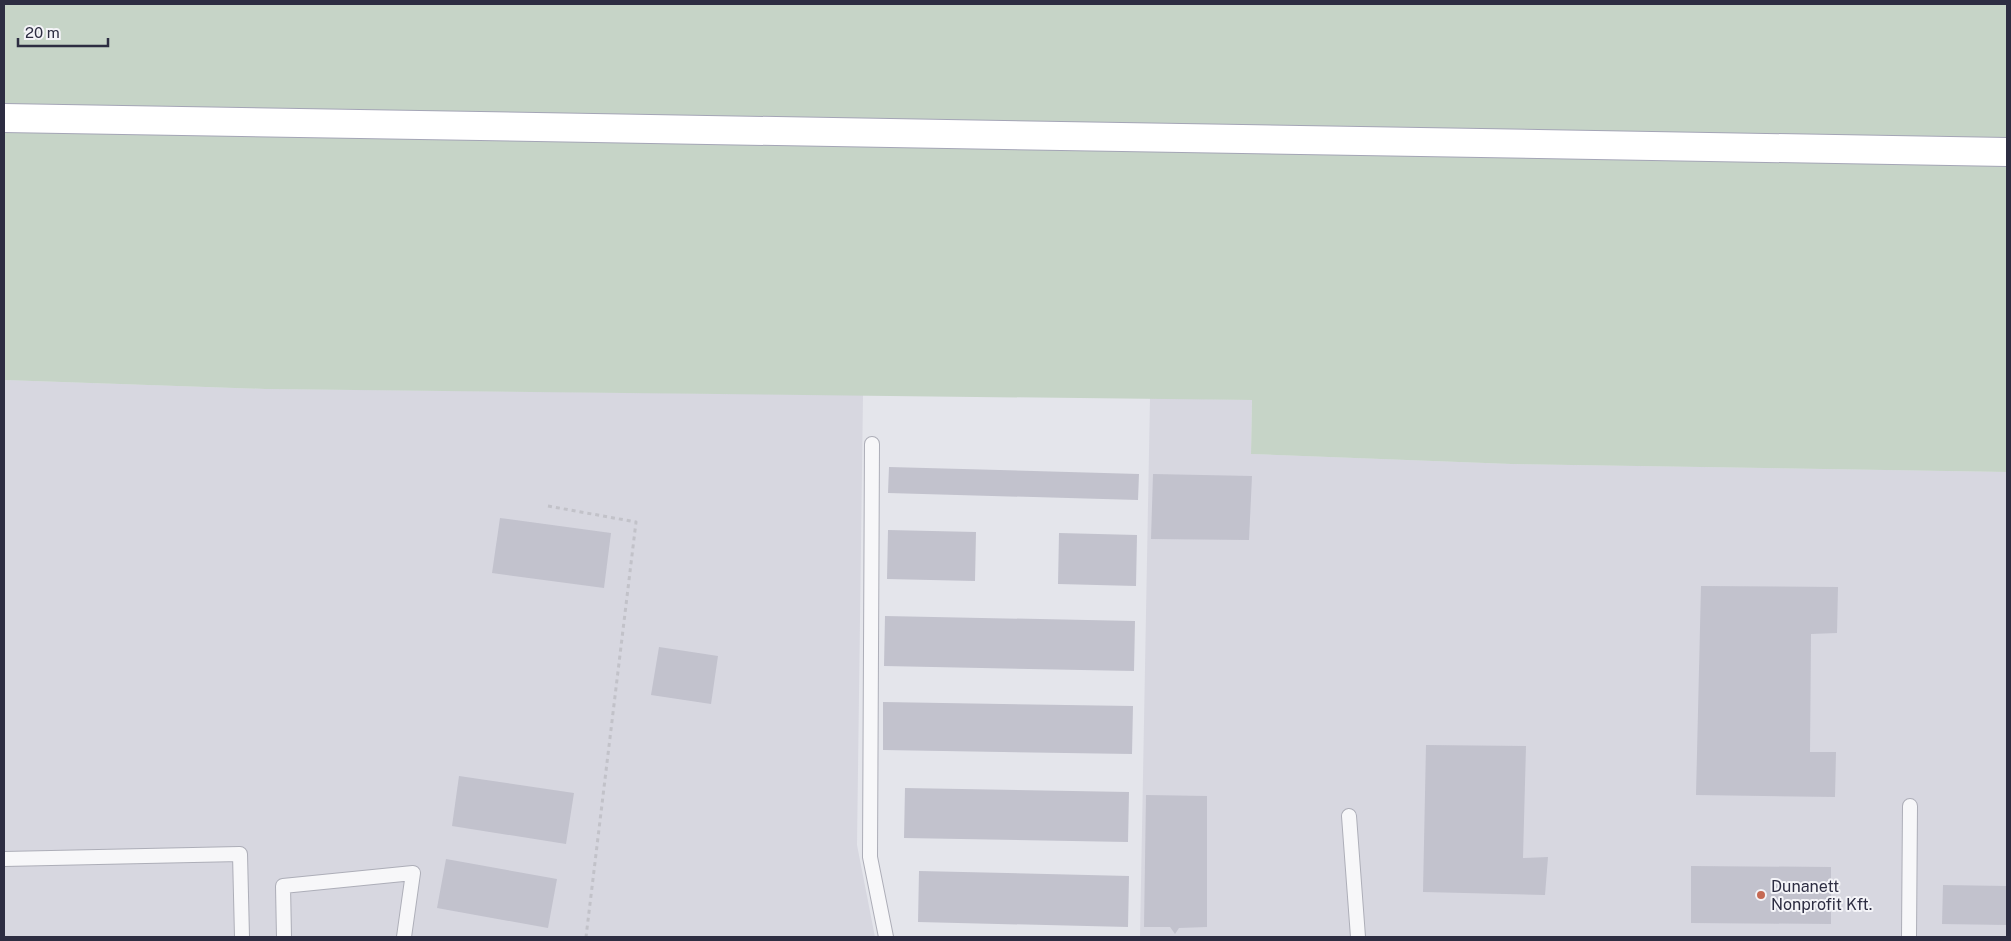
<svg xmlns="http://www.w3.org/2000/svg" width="2011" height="941" viewBox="0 0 2011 941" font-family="'Public Sans',sans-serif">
	<rect width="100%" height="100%" fill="#e4e5eb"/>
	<path fill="#d7d7e0" d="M 4,380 L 265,389 L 863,395 L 857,845 L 875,937 L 4,937 Z
		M 1150,398 L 1252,400 L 1251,454 L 1511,464 L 2007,472 L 2007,937 L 1140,937 Z"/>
	<path fill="#c6d4c7" d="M 4,4 L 2007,4 L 2007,472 L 1511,464 L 1251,454 L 1252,400 L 265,389 L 4,380 Z"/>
	<path fill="#c2c2cd" d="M 889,467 L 1139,474 L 1138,500 L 888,493 Z
		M 1153,474 L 1252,476 L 1249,540 L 1151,539 Z
		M 500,518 L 611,533 L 604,588 L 492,573 Z
		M 888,530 L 976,532 L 975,581 L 887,579 Z
		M 1059,533 L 1137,535 L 1136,586 L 1058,584 Z
		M 1701,586 L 1838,587 L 1837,633 L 1811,634 L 1810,752 L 1836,752 L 1835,797 L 1696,795 Z
		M 885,616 L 1135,621 L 1134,671 L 884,666 Z
		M 659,647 L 718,656 L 711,704 L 651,695 Z
		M 883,702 L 1133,706 L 1132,754 L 883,750 Z
		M 1426,745 L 1526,746 L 1523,858 L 1548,857 L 1545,895 L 1423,892 Z
		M 459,776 L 574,793 L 566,844 L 452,826 Z
		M 905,788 L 1129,792 L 1128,842 L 904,838 Z
		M 1146,795 L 1207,796 L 1207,927 L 1179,928 L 1175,934 L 1170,927 L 1144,927 Z
		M 446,859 L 557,879 L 548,928 L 437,908 Z
		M 1691,866 L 1831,867 L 1831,924 L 1691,923 Z
		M 919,871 L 1129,876 L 1128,927 L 918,922 Z
		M 1943,885 L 2007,886 L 2007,925 L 1942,924 Z"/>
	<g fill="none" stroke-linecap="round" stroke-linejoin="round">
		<g stroke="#adaeb8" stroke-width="16">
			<path id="service" d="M 872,444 L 870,857 L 886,937
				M 1349,816 L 1358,937
				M 4,859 L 240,854 L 242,937
				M 284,937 L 283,886 L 413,873 L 404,937
				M 1909,937 L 1910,806"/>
		</g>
		<g stroke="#a4a5b6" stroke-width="30">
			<path id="primary" d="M 4,118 L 2007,152"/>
		</g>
		<path stroke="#c2c2c9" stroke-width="3" stroke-dasharray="4 4" stroke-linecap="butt" d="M 548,506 L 636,522 L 586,937"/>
		<use href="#service" stroke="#f7f7f9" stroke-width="14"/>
		<use href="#primary" stroke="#fff" stroke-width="28"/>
	</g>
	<circle fill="#c56a54" stroke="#f4f4f8" stroke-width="2" cx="1761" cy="895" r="5"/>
	<g text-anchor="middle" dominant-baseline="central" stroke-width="4" stroke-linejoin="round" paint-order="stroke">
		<g font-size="16" fill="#2d2d42" stroke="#f4f4f8" text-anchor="start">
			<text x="1771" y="886">Dunanett<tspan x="1771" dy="18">Nonprofit Kft.</tspan></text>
		</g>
	</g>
	<rect width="2011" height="941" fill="none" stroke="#2d2d42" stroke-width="10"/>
	<path d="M18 38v8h90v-8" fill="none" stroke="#2d2d42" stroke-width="2.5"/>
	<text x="25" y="38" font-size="15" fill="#2d2d42" stroke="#f4f4f8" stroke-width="4" paint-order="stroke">20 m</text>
</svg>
